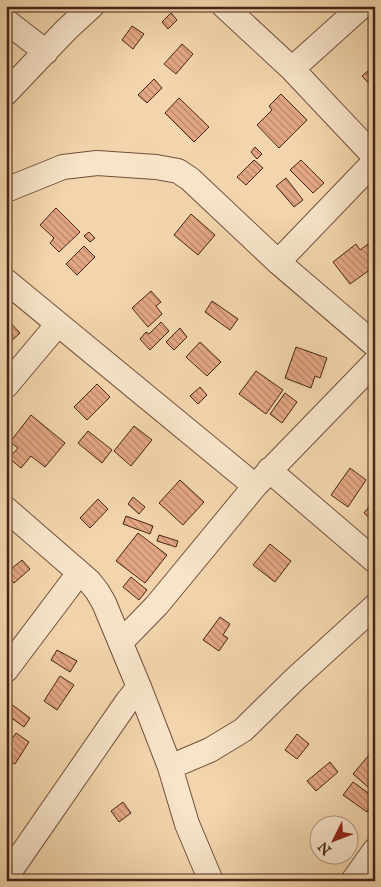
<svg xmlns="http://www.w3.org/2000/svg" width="381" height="887" viewBox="0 0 381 887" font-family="'IM FELL Great Primer',serif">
	<defs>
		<pattern id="building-back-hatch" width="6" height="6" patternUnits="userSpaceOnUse" patternTransform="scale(1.25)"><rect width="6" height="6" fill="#e2a682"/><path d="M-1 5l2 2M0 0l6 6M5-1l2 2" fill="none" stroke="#b98769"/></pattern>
	</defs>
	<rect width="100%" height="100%" fill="#f2d5ac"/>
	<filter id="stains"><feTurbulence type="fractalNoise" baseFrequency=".004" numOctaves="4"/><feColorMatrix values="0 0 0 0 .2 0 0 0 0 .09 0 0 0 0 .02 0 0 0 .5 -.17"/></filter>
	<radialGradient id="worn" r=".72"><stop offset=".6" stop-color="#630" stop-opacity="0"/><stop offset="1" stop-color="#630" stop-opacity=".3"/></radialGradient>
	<path fill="url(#building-back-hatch)" stroke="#472316" d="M 63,6 L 79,6 L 73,16 L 61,8 Z
		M 171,13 L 177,20 L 168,29 L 162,22 Z
		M 132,26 L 144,34 L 133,49 L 122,40 Z
		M 182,44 L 193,54 L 176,74 L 164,64 Z
		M 375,65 L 375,90 L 362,76 Z
		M 154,79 L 162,88 L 147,103 L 138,95 Z
		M 281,94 L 307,120 L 279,148 L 257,125 L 272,110 L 269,106 Z
		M 179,98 L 209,127 L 194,142 L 165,113 Z
		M 255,147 L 262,154 L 257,159 L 251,152 Z
		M 254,160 L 263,168 L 246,185 L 237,177 Z
		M 301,160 L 324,183 L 313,193 L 290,170 Z
		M 286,178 L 303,200 L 294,207 L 276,186 Z
		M 56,208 L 80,232 L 59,252 L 50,243 L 54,238 L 40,225 Z
		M 191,214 L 215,235 L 198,255 L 174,235 Z
		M 89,232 L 95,238 L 90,242 L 84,236 Z
		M 356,244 L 360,250 L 368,244 L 375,253 L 375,266 L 350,284 L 333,262 Z
		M 84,246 L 95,257 L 77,275 L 66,264 Z
		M 151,291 L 161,302 L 156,306 L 162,314 L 148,327 L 132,308 Z
		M 212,301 L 238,319 L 230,330 L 205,312 Z
		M 6,318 L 20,333 L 6,346 Z
		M 161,322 L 169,331 L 150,350 L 140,339 L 146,332 L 149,334 Z
		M 180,328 L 187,337 L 174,350 L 166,342 Z
		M 200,342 L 221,362 L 207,376 L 186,357 Z
		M 296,347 L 327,358 L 320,378 L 315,376 L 311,388 L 285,378 Z
		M 256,371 L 283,390 L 266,414 L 239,394 Z
		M 97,384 L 110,397 L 87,420 L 74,407 Z
		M 200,387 L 207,395 L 198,404 L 190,396 Z
		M 285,393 L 297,402 L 282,423 L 270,414 Z
		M 31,415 L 65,443 L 45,467 L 31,456 L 21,468 L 9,458 L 18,448 L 10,442 Z
		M 134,426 L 152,440 L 131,466 L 114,451 Z
		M 88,431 L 112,450 L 102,463 L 78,443 Z
		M 350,468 L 366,480 L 348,507 L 331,495 Z
		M 180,480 L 204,502 L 183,525 L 159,503 Z
		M 133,497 L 145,507 L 139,514 L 128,504 Z
		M 98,499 L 108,509 L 90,528 L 80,518 Z
		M 373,502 L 375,516 L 372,520 L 364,513 Z
		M 126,516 L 153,526 L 150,534 L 123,524 Z
		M 138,533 L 167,555 L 145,583 L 116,561 Z
		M 159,535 L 178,541 L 176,547 L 157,541 Z
		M 270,544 L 291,561 L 275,582 L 253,565 Z
		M 22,560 L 30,569 L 14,583 L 6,573 Z
		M 131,577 L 147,590 L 139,600 L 123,587 Z
		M 220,617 L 230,624 L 223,635 L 228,638 L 219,651 L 203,640 Z
		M 57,650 L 77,661 L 70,672 L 51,660 Z
		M 60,676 L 74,685 L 57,710 L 44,701 Z
		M 7,701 L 30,718 L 24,727 L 13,719 L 6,729 Z
		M 16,733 L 29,742 L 15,764 L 6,758 L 6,748 Z
		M 297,734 L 309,744 L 297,759 L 285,750 Z
		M 369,755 L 375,760 L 375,793 L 353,774 Z
		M 330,762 L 338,772 L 316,791 L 307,781 Z
		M 353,782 L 375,798 L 375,801 L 367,812 L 343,795 Z
		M 123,802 L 131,813 L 119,822 L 111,811 Z"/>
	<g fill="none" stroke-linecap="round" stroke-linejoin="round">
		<g stroke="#72503c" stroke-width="26">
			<path id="minor" d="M 224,6 L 292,69 L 362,6
				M 6,21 L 46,52
				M 292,69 L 375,157
				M 6,93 L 66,30 L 92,6
				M 6,190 L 63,167 L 97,163 L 156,167 L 178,171 L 190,179 L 278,262 L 375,345
				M 278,262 L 375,161
				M 6,281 L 255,486
				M 6,386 L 58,324
				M 269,470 L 375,561
				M 6,509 L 89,581 L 97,591 L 104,603 L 139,687 L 127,702 L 6,877
				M 121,642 L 157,605 L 255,486 L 375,362
				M 6,670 L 79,573
				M 139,687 L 170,767 L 210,750 L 243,730 L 296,678 L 375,606
				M 170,767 L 187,824 L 211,881
				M 353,881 L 375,850"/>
		</g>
		<use href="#minor" stroke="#f7e4c9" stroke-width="24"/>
	</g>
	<rect width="381" height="887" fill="none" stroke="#f2d5ac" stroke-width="25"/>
	<rect x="8" y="8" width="366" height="872" fill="none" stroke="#472316" stroke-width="2.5"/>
	<rect x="12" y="12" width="356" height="862" fill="none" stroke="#472316"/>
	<g transform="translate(334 840) rotate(228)"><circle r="24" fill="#f7e4c9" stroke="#b19781"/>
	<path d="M0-4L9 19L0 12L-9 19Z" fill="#8f2418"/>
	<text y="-8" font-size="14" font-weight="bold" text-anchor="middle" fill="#472316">N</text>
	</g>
	<rect width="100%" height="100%" filter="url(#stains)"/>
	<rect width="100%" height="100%" fill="url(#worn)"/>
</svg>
